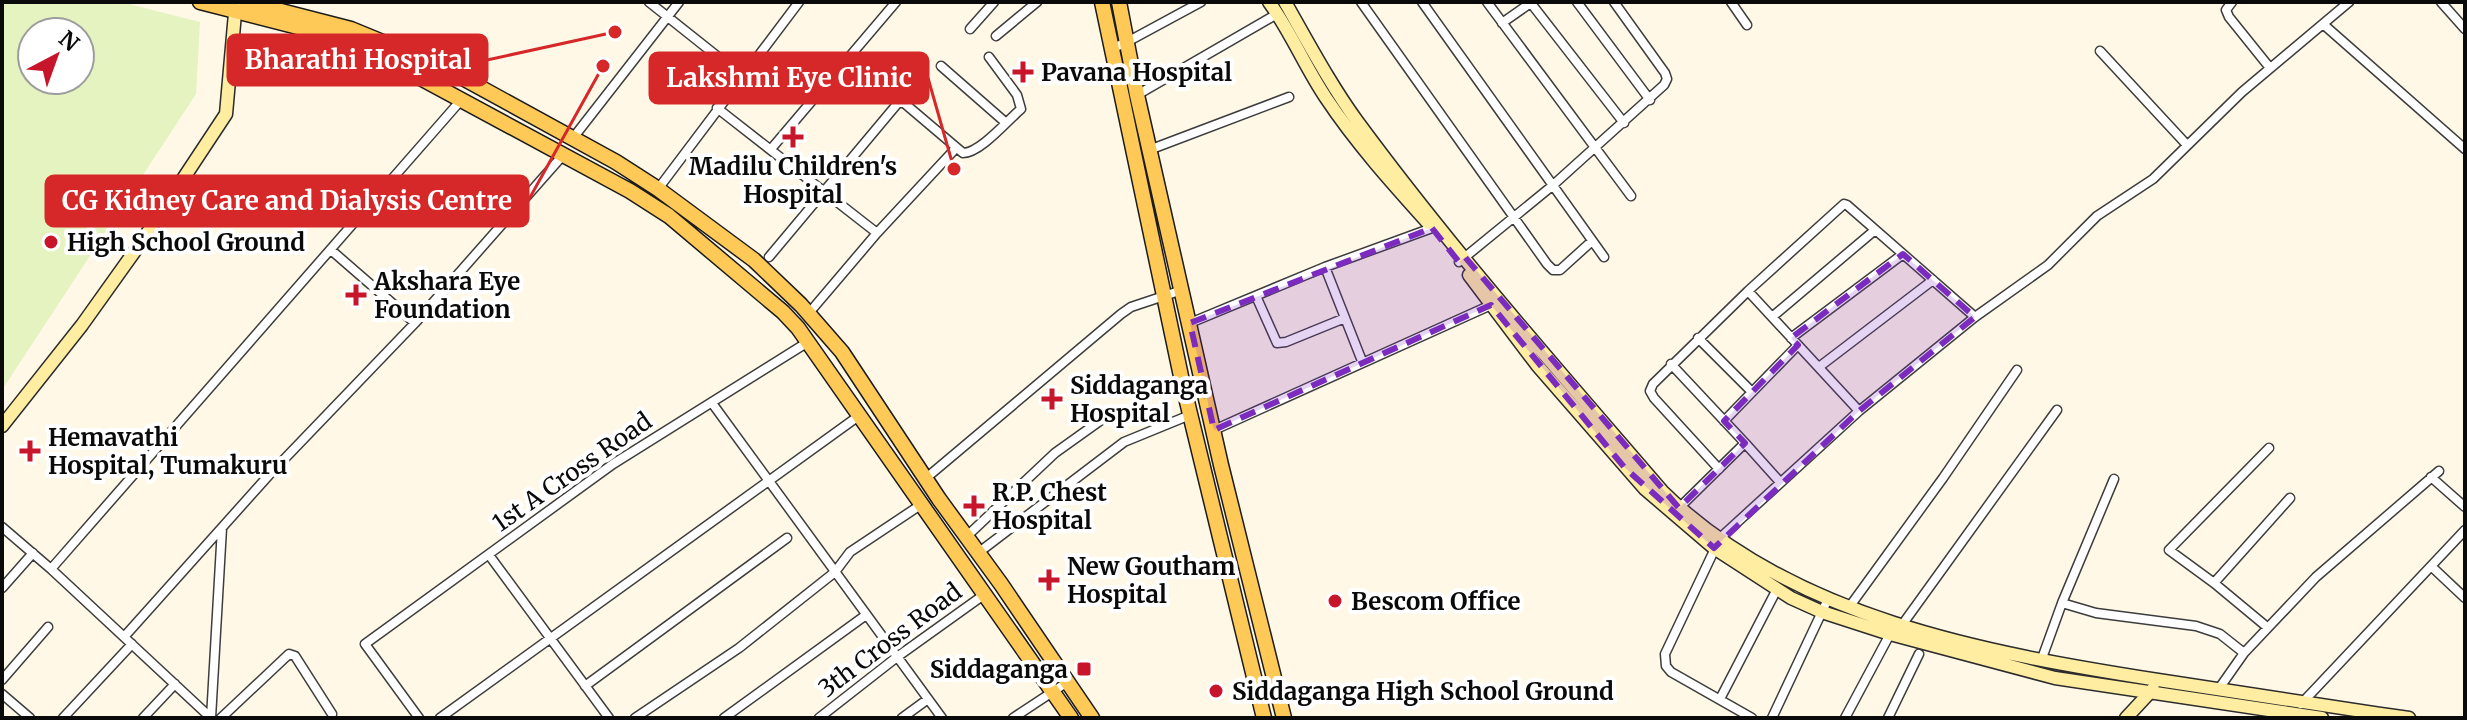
<svg xmlns="http://www.w3.org/2000/svg" width="2467" height="720" viewBox="0 0 2467 720" font-family="Merriweather,serif">
	<rect width="100%" height="100%" fill="#fff8e7"/>
	<path fill="#e5f3c0" fill-rule="evenodd" d="M 2,2 L 121,2 L 200,22 L 196,94 L 2,390 ZM 32,32 L 80,32 L 80,80 L 32,80 Z"/>
	<g fill="none" stroke-linecap="round" stroke-linejoin="round">
		<g stroke="#3d3d3d" stroke-width="11">
			<path id="minor" d="M 649,2 L 742,76
				M 1361,2 L 1547,264 L 1553,270 L 1560,270 L 1592,241
				M 1422,2 L 1604,257
				M 1487,2 L 1631,196
				M 1530,2 L 1624,123
				M 1577,2 L 1650,100
				M 1731,2 L 1747,25
				M 2232,2 L 2226,10 L 2229,17 L 2270,68
				M 2441,2 L 2465,29
				M 1502,23 L 1532,2
				M 2323,24 L 2465,149
				M 970,29 L 994,2
				M 996,36 L 1037,2
				M 1111,49 L 1127,42 L 1201,2
				M 2100,51 L 2187,145
				M 853,54 L 889,87 L 898,103
				M 941,66 L 1005,122
				M 1137,95 L 1277,14
				M 717,108 L 877,233
				M 573,138 L 679,2
				M 771,149 L 896,2
				M 1149,150 L 1289,97
				M 658,189 L 799,2
				M 331,250 L 415,323
				M 769,257 L 898,103 L 904,103 L 963,153 C 980,153 1007,121 1021,109 L 1017,95 L 989,57
				M 1459,262 L 1552,186 L 1664,85 L 1667,79 L 1665,73 L 1614,2
				M 1325,267 L 1362,361
				M 1748,291 L 1859,411
				M 1256,296 L 1277,343 L 1286,342 L 1345,318
				M 809,313 L 877,233 L 956,148
				M 1772,317 L 1875,230
				M 1190,323 L 1325,267 L 1432,228
				M 1698,338 L 1752,392
				M 1791,338 L 1903,254
				M 1671,364 L 1745,443
				M 1819,367 L 1933,280
				M 712,403 L 942,718
				M 1724,421 L 1798,345
				M 1214,430 L 1491,305
				M 1719,469 L 1654,398 L 1650,391 L 1653,384 L 1748,291 L 1844,204 L 1847,205 L 1975,317
				M 2431,477 L 2465,507
				M 925,479 L 1121,314 L 1131,307 L 1182,290
				M 1679,508 L 1745,443 L 1780,482
				M 2,527 L 51,569 L 211,718
				M 966,537 L 1055,453 L 1104,418
				M 978,553 L 1124,442 L 1190,415
				M 489,555 L 609,718
				M 2431,566 L 2465,598
				M 51,569 L 462,99
				M 2214,583 L 2290,498
				M 2,588 L 33,553
				M 2062,603 L 2096,613 L 2196,626 L 2220,634 L 2244,653 L 2218,690
				M 1850,606 L 1943,478 L 2017,370
				M 1902,625 L 2057,410
				M 2267,627 L 2214,583 L 2169,550 L 2269,448
				M 124,637 L 269,475 L 415,323 L 564,154
				M 2244,653 L 2316,577 L 2439,471
				M 2041,661 L 2062,603 L 2114,479
				M 2,680 L 48,627
				M 585,686 L 787,538
				M 2,694 L 30,718
				M 1720,699 L 1777,589
				M 2301,704 L 2465,530
				M 63,718 L 132,644
				M 143,718 L 175,684
				M 211,718 L 222,528
				M 221,718 L 289,654 L 295,656 L 332,714
				M 419,718 L 365,644 L 613,464 L 808,342
				M 440,718 L 860,415
				M 635,718 L 739,648 L 835,572 L 850,552 L 922,504
				M 724,718 L 866,615
				M 819,718 L 897,657 L 985,594
				M 902,718 L 928,699
				M 1013,718 L 1066,683
				M 1752,718 L 1671,672 L 1666,666 L 1665,654 L 1720,538 L 1859,411 L 1975,317 L 2048,265 L 2097,216 L 2153,179 L 2242,92 L 2349,2
				M 1772,718 L 1828,599
				M 1845,718 L 1890,634
				M 1888,718 L 1919,654"/>
		</g>
		<g stroke="#2c2c2c" stroke-width="15">
			<path id="secondary" d="M 1269,2 C 1291,32 1305,67 1326,98 C 1356,143 1392,183 1428,223
				M 1285,2 C 1308,42 1330,84 1357,121 C 1452,250 1558,370 1662,491 C 1791,618 1986,653 2158,680 C 2241,693 2325,706 2409,718
				M 1469,275 L 1537,365 L 1645,489 L 1714,548 L 1791,598 L 1822,612 L 1890,634 L 2055,678 L 2322,718
				M 2,426 L 82,325 L 142,241 L 226,114 L 236,2
				M 2126,718 L 2153,689"/>
		</g>
		<g stroke="#1b1b1b" stroke-width="17">
			<path id="primary" d="M 200,2 L 333,36 L 365,48 L 630,191 L 669,216 L 783,312 L 798,328 L 1071,718
				M 246,2 L 351,29 L 441,66 L 616,162 L 658,189 L 754,260 L 801,305 L 842,352 L 939,499 L 1001,584 L 1092,718
				M 1102,2 L 1182,381 L 1264,718
				M 1119,2 L 1137,95 L 1221,465 L 1284,718"/>
		</g>
		<use href="#minor" stroke="#fff" stroke-width="8"/>
		<use href="#secondary" stroke="#ffeda2" stroke-width="12"/>
		<use href="#primary" stroke="#ffc957" stroke-width="14"/>
	</g>
	<path fill="#7b2cbf" fill-opacity="0.2" stroke="#7b2cbf" stroke-width="6" stroke-dasharray="16 10" stroke-linejoin="round" d="M 1432,228 L 1459,262 L 1465,257 L 1679,508 L 1745,443 L 1724,421 L 1798,345 L 1791,338 L 1903,254 L 1975,317 L 1859,411 L 1714,548 L 1624,467 L 1491,305 L 1214,430 L 1190,323 Z"/>
	<g fill="#c7152b" stroke="#fff" stroke-width="3">
		<path d="M1019 60h8v8h8v8h-8v8h-8v-8h-8v-8h8z"/>
		<path d="M789 125h8v8h8v8h-8v8h-8v-8h-8v-8h8z"/>
		<circle cx="51" cy="242" r="8"/>
		<path d="M352 283h8v8h8v8h-8v8h-8v-8h-8v-8h8z"/>
		<path d="M1048 387h8v8h8v8h-8v8h-8v-8h-8v-8h8z"/>
		<path d="M26 439h8v8h8v8h-8v8h-8v-8h-8v-8h8z"/>
		<path d="M970 494h8v8h8v8h-8v8h-8v-8h-8v-8h8z"/>
		<path d="M1045 568h8v8h8v8h-8v8h-8v-8h-8v-8h8z"/>
		<circle cx="1335" cy="601" r="8"/>
		<rect x="1076" y="661" width="16" height="16" rx="4"/>
		<circle cx="1216" cy="691" r="8"/>
	</g>
	<g text-anchor="middle" dominant-baseline="central" stroke-width="8" stroke-linejoin="round" paint-order="stroke">
		<g font-size="24" font-weight="bold" fill="#0a0a0a" stroke="#fff" text-anchor="start">
			<text x="1041" y="72">Pavana Hospital</text>
			<text x="793" y="166" text-anchor="middle">Madilu Children's<tspan x="793" dy="28">Hospital</tspan></text>
			<text x="67" y="242">High School Ground</text>
			<text x="374" y="281">Akshara Eye<tspan x="374" dy="28">Foundation</tspan></text>
			<text x="1070" y="385">Siddaganga<tspan x="1070" dy="28">Hospital</tspan></text>
			<text x="48" y="437">Hemavathi<tspan x="48" dy="28">Hospital, Tumakuru</tspan></text>
			<text x="992" y="492">R.P. Chest<tspan x="992" dy="28">Hospital</tspan></text>
			<text x="1067" y="566">New Goutham<tspan x="1067" dy="28">Hospital</tspan></text>
			<text x="1351" y="601">Bescom Office</text>
			<text x="1068" y="669" text-anchor="end">Siddaganga</text>
			<text x="1232" y="691">Siddaganga High School Ground</text>
		</g>
		<g font-size="24" fill="#0a0a0a" stroke="#fff">
			<text transform="translate(572 472) rotate(-35)">1st A Cross Road</text>
			<text transform="translate(890 640) rotate(-37)">3th Cross Road</text>
		</g>
	</g>
	<path fill="none" stroke="#d62828" stroke-width="3" d="M615 32L487 60M954 169L928 78M603 66L528 201"/>
	<g fill="#d62828" stroke="#fff" stroke-width="3">
		<circle cx="615" cy="32" r="8"/>
		<circle cx="954" cy="169" r="8"/>
		<circle cx="603" cy="66" r="8"/>
	</g>
	<g fill="#d62828" stroke="#d62828" stroke-width="3">
		<rect x="228" y="35" width="259" height="50" rx="8"/>
		<rect x="650" y="53" width="278" height="50" rx="8"/>
		<rect x="46" y="176" width="482" height="50" rx="8"/>
	</g>
	<g font-size="26" text-anchor="middle" font-weight="bold" fill="#fff">
		<text x="358" y="69">Bharathi Hospital</text>
		<text x="789" y="87">Lakshmi Eye Clinic</text>
		<text x="287" y="210">CG Kidney Care and Dialysis Centre</text>
	</g>
	<rect width="2467" height="720" fill="none" stroke="#0a0a0a" stroke-width="8"/>
	<g transform="translate(56 56) rotate(41)"><circle r="38" fill="#ffffff" stroke="#9d9d9d" stroke-width="2"/>
	<path d="M0-6L14 30L0 20L-14 30Z" fill="#c7152b"/>
	<text y="-12" font-size="22" font-weight="bold" text-anchor="middle" fill="#0a0a0a">N</text>
	</g>
</svg>
